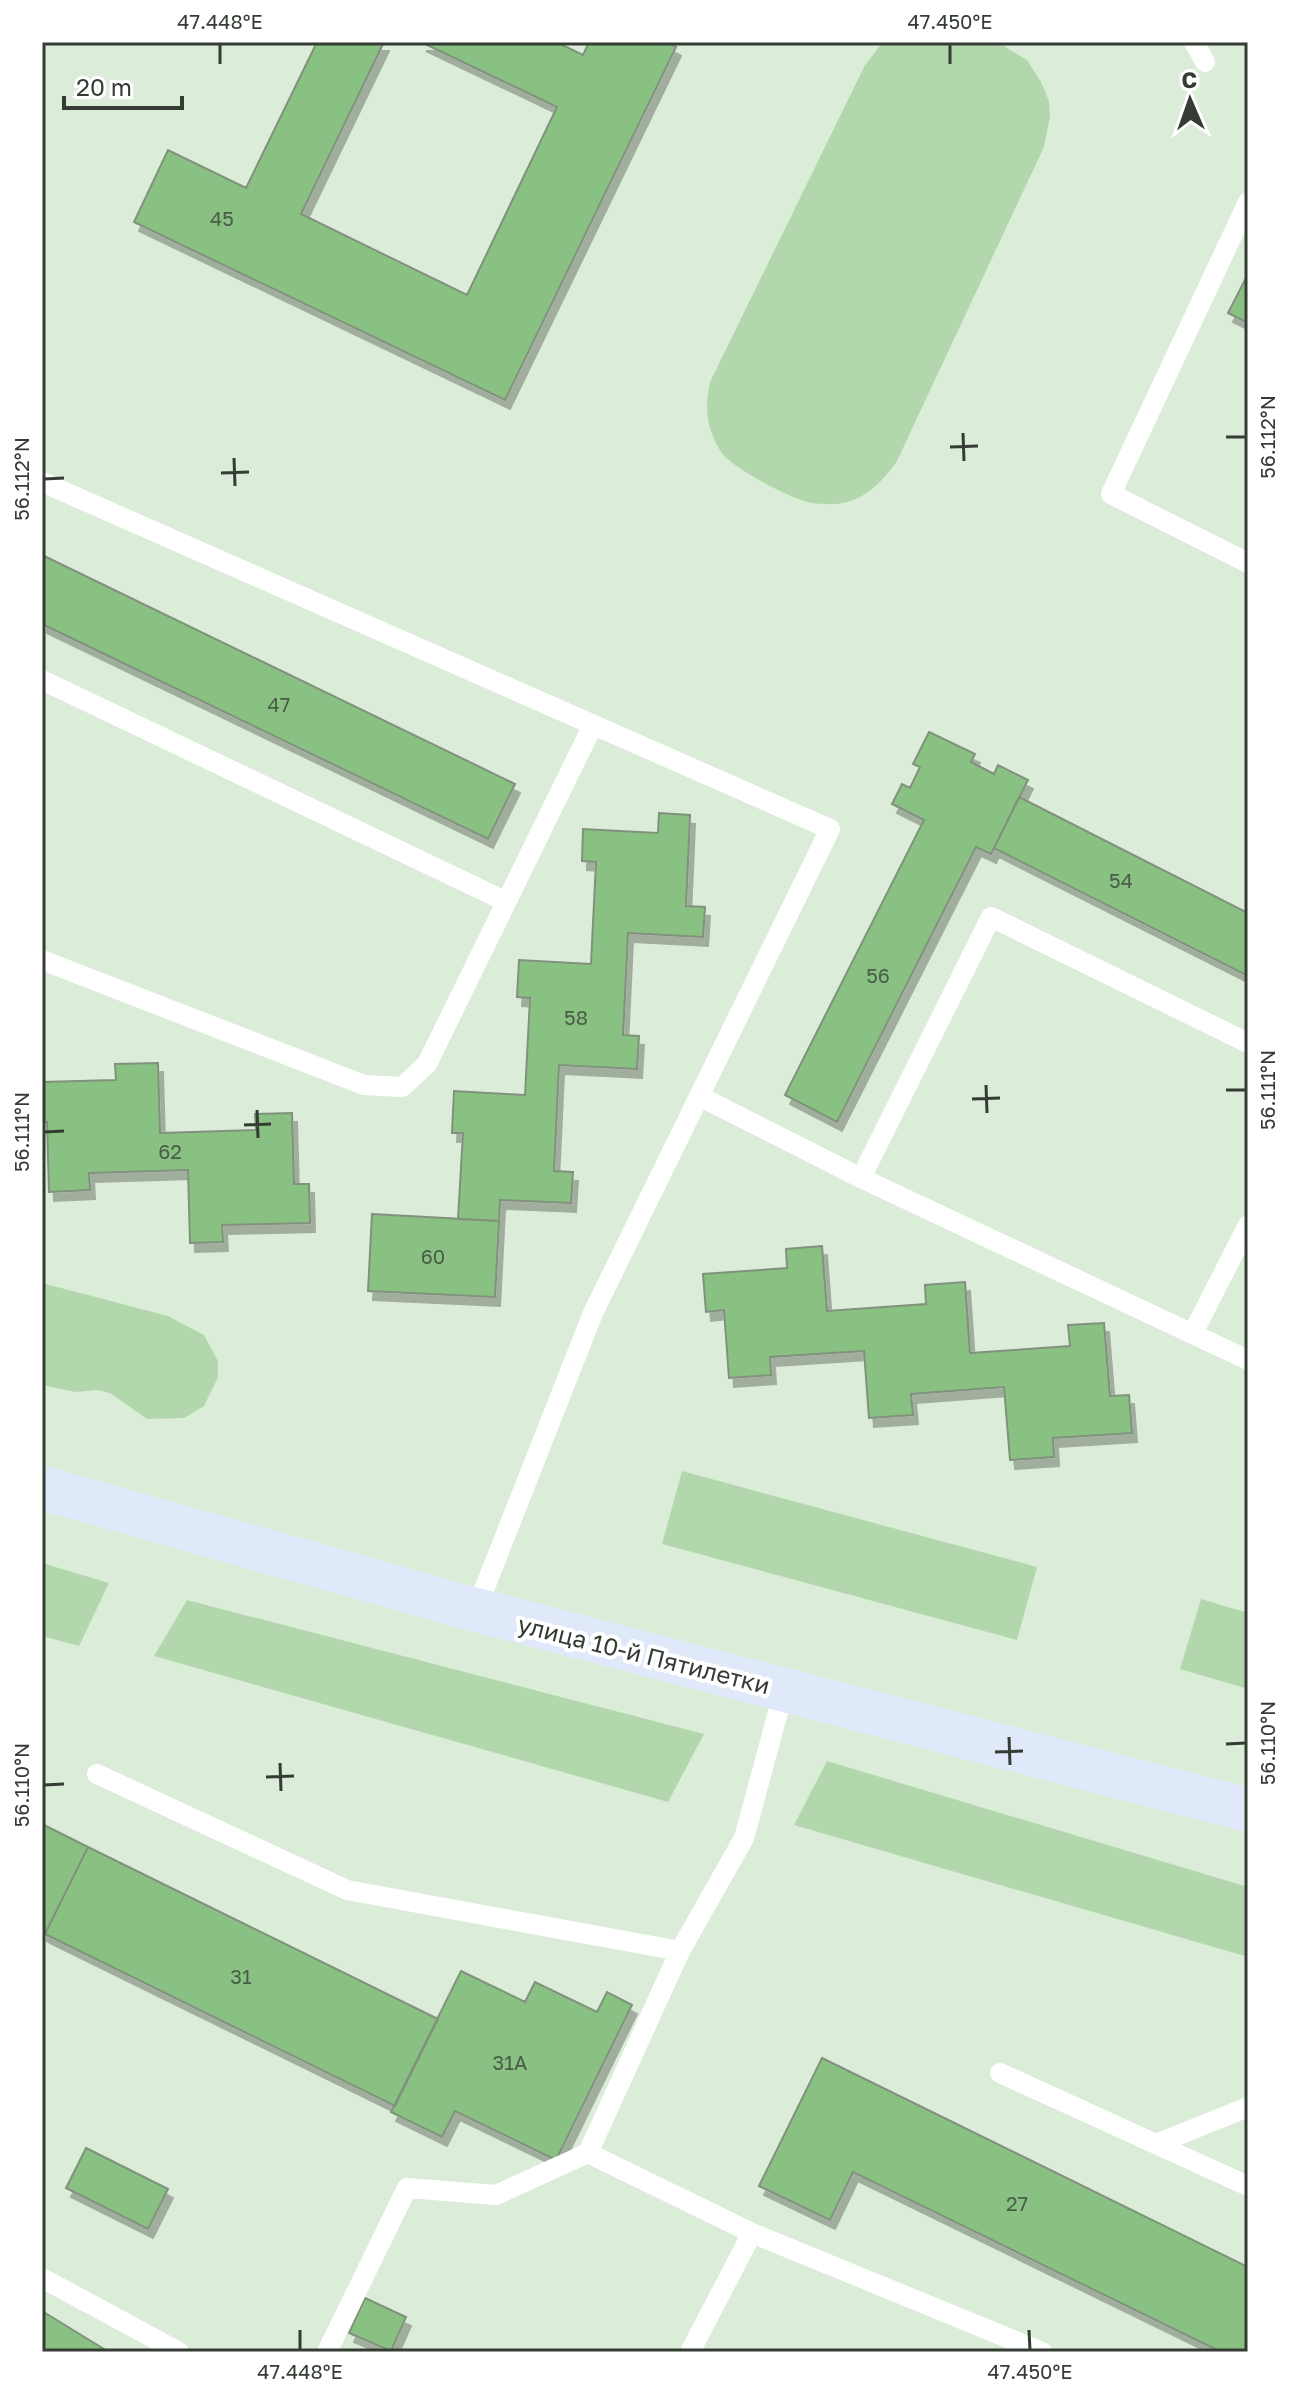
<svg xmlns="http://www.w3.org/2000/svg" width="1290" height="2394" viewBox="0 0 1290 2394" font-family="'Golos Text',sans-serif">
	<defs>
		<filter id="shadow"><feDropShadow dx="5" dy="9" stdDeviation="0" flood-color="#0004"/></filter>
	</defs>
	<rect width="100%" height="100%" fill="#dbedd8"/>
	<path fill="#b3d7ad" d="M 883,42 L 997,42 L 1027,60 L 1041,82 L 1049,101 L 1050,116 L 1044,147 L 896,463 C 882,481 866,499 843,503 C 834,505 820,504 812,503 C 792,500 732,468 721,452 C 707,430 704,407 710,382 L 865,65 Z
		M 42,1283 L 168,1316 L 204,1335 L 218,1361 L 218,1377 L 204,1406 L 184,1418 L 147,1419 L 110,1393 L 97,1390 L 76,1392 L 42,1385 Z
		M 682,1471 L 1037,1567 L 1017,1640 L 662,1544 Z
		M 42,1563 L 109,1583 L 79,1646 L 42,1636 Z
		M 1201,1599 L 1248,1613 L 1248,1689 L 1180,1669 Z
		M 187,1600 L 704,1734 L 668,1802 L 154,1656 Z
		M 827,1761 L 1248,1887 L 1248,1957 L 794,1825 Z"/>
	<path fill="#89c182" stroke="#81917e" stroke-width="2" filter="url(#shadow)" d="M 317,42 L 384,42 L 301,214 L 467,295 L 557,107 L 421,42 L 556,42 L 583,55 L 589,42 L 667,42 L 676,47 L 505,400 L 134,222 L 168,150 L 246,188 Z
		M 1248,274 L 1248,323 L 1228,313 Z
		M 42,555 L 515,784 L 488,839 L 42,624 Z
		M 929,732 L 975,754 L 971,762 L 994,774 L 998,765 L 1028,780 L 991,854 L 976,847 L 837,1122 L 785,1095 L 924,820 L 892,804 L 902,784 L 910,788 L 920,767 L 913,764 Z
		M 1019,797 L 1248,913 L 1248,976 L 994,848 Z
		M 659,813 L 690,815 L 686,906 L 705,907 L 703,937 L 628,933 L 623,1035 L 639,1036 L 637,1069 L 559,1065 L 554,1171 L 573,1172 L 571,1203 L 500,1200 L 499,1221 L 458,1219 L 463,1133 L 452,1133 L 454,1091 L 525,1095 L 530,998 L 517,997 L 519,960 L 591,964 L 596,862 L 582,861 L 583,829 L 658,833 Z
		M 158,1063 L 160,1133 L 256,1130 L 255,1114 L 292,1113 L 294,1184 L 309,1184 L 310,1223 L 222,1225 L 223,1242 L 190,1243 L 188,1170 L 89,1173 L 90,1190 L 49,1192 L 47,1122 L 42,1122 L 42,1082 L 116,1080 L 115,1064 Z
		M 372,1214 L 499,1221 L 495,1297 L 368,1291 Z
		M 822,1246 L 827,1311 L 926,1304 L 925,1285 L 965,1282 L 970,1353 L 1070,1346 L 1068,1325 L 1104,1323 L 1110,1396 L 1129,1395 L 1132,1433 L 1053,1438 L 1054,1457 L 1010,1460 L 1004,1387 L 911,1394 L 913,1415 L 869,1418 L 864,1351 L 770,1357 L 771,1375 L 729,1378 L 724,1310 L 706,1312 L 703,1274 L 787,1268 L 786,1249 Z
		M 42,1824 L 88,1847 L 45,1934 L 42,1932 Z
		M 88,1847 L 438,2019 L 395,2106 L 45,1934 Z
		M 461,1971 L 525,2002 L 535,1982 L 597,2012 L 607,1992 L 632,2005 L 556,2160 L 455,2111 L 442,2137 L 391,2112 Z
		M 822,2058 L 1248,2267 L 1248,2352 L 1221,2352 L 853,2172 L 830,2220 L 759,2186 Z
		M 86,2148 L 168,2189 L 148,2229 L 66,2188 Z
		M 365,2298 L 406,2317 L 391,2351 L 349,2333 Z
		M 42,2311 L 104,2349 L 102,2352 L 42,2352 Z"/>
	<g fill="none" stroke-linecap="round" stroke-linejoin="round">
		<path stroke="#fff" stroke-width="20" d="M 1194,42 L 1205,62
			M 1248,202 L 1111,494 L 1248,563
			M 42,482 L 830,829 L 593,1313 L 476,1610
			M 42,680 L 505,901
			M 42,960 L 364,1085 L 402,1087 L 427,1064 L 593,725
			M 699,1096 L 861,1178 L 991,917 L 1248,1043
			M 861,1178 L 1248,1360
			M 1193,1333 L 1248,1225
			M 97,1774 L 347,1890 L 680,1951
			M 1000,2073 L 1248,2186
			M 1156,2144 L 1248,2107
			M 752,2233 L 1042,2352
			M 42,2278 L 179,2352
			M 327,2352 L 407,2188 L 496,2195 L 588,2153
			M 690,2352 L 752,2233 L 588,2153 L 680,1951 L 744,1838 L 784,1690"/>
		<path stroke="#e0e9fa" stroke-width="44" d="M 42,1488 L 476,1610 L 1248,1810"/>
	</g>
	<path fill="none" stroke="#353c34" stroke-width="3" d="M 220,44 L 220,64M 950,44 L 950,64M 963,433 L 964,461M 1226,437 L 1246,437M 950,447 L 978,446M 234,458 L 235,486M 221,473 L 249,472M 44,479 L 64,478M 986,1085 L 987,1113M 1226,1090 L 1246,1090M 972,1099 L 1000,1098M 257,1110 L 258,1138M 244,1125 L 271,1124M 44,1132 L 64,1131M 1009,1737 L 1010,1765M 1226,1744 L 1246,1743M 995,1752 L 1023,1751M 280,1763 L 281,1791M 266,1777 L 294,1776M 44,1785 L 64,1784M 300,2330 L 300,2350M 1029,2330 L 1030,2350"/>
	<g text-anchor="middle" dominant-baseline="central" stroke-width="8" stroke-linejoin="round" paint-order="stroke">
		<g font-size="20" fill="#4a5d48">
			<text x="222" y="218">45</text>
			<text x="279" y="704">47</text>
			<text x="1121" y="880">54</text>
			<text x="878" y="975">56</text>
			<text x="576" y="1017">58</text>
			<text x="170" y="1151">62</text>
			<text x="433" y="1256">60</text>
			<text x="241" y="1976">31</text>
			<text x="510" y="2062">31А</text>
			<text x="1017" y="2203">27</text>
		</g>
		<g font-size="24" fill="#353c34" stroke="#fff">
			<text transform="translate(644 1654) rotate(14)">улица 10-й Пятилетки</text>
		</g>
	</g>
	<rect width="1290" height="2394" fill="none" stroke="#ffffff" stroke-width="88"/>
	<g transform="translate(1190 100) rotate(358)" stroke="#ffffff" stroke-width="6" paint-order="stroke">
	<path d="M0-6L14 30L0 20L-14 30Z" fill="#353c34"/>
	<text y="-12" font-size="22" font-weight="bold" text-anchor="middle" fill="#353c34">С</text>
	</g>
	<path d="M64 96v12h118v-12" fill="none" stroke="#353c34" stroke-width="4"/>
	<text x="76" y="96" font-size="24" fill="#353c34" stroke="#ffffff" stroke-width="6" paint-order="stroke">20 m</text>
	<rect x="44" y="44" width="1202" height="2306" fill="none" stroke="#353c34" stroke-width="3"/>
	<g font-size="20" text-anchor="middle" fill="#353c34">
		<text x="220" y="29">47.448°E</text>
		<text x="950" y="29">47.450°E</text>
		<text transform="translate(1268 437) rotate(-90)" y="7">56.112°N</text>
		<text transform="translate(22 479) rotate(-90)" y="7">56.112°N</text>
		<text transform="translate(1268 1090) rotate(-90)" y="7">56.111°N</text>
		<text transform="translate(22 1132) rotate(-90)" y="7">56.111°N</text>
		<text transform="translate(1268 1743) rotate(-90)" y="7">56.110°N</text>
		<text transform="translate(22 1785) rotate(-90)" y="7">56.110°N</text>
		<text x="300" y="2379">47.448°E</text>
		<text x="1030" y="2379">47.450°E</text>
	</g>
</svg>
